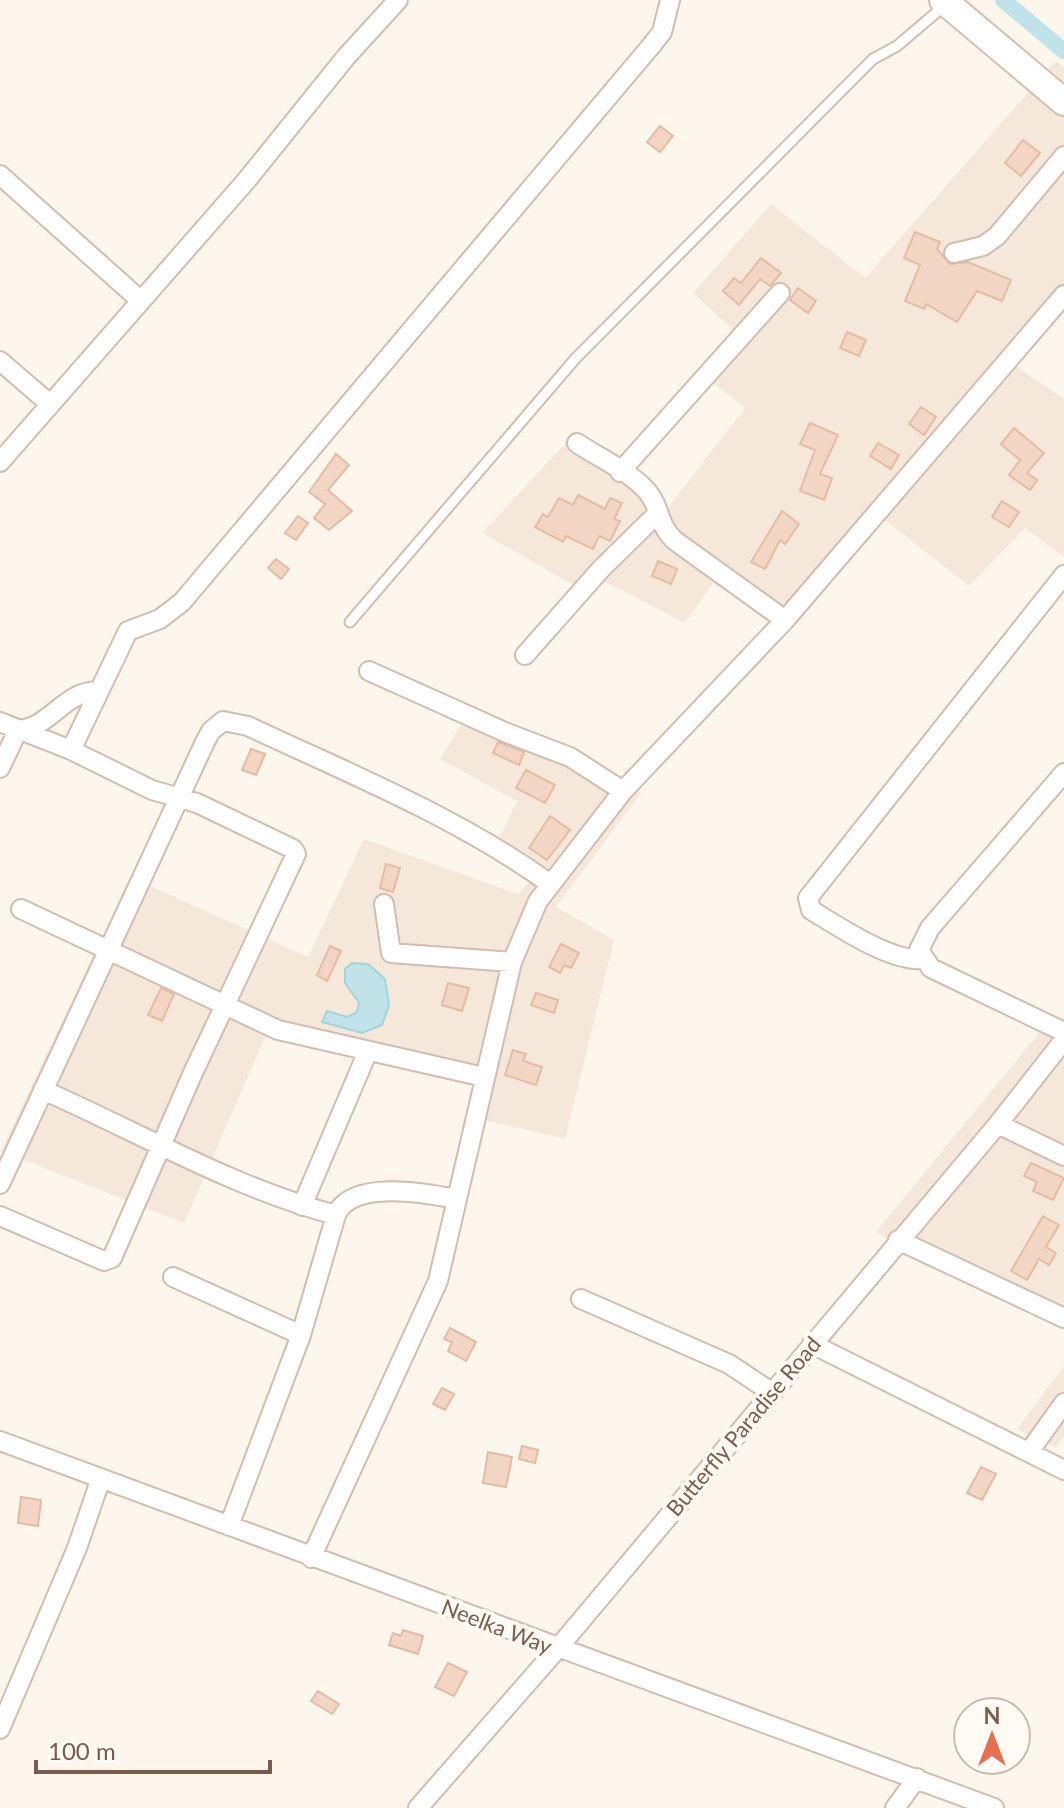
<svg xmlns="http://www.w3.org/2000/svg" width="1064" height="1808" viewBox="0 0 1064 1808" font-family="Lato,sans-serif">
	<rect width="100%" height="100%" fill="#fdf6ec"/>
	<path fill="#f5e8da" d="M 1056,61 L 1064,69 L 1064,304 L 1013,364 L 1064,399 L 1064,557 L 1025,528 L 969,586 L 880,516 L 789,620 L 720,573 L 685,623 L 602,580 L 588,593 L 482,533 L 565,444 L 667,509 L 745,408 L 710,380 L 744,340 L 693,293 L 771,204 L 865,278 Z
		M 471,708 L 641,793 L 556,907 L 614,940 L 565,1139 L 472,1117 L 479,1081 L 269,1028 L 184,1223 L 1,1151 L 130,877 L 308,957 L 364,839 L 518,894 L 538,872 L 496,845 L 517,801 L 440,759 Z
		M 1043,1028 L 1064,1038 L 1064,1321 L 903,1249 L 876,1232 Z
		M 1064,1366 L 1064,1435 L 1056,1448 L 1017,1429 Z"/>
	<path fill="#bfe3e8" stroke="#a5d3da" stroke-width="2" d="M 352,963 L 368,964 L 385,979 L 389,1005 L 382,1025 L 362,1033 L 322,1022 L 327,1011 L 347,1017 L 357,1012 L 359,1003 L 345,983 L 345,969 Z"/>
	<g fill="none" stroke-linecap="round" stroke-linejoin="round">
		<path stroke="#bfe3e8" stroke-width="16" d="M 1003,0 L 1064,51"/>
	</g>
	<path fill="#f3d5c3" stroke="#e6bba3" stroke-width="2" d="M 660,126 L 673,136 L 660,152 L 647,142 Z
		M 1023,140 L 1040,153 L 1021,176 L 1005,163 Z
		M 915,232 L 940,242 L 937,249 L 950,264 L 968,262 L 1011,280 L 1002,301 L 977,291 L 957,322 L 926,304 L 924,309 L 905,301 L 920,265 L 904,258 Z
		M 761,258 L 781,273 L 770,286 L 760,279 L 739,305 L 723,291 L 734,278 L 741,283 Z
		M 798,288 L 816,301 L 808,313 L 790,300 Z
		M 847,332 L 866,340 L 859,356 L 840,348 Z
		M 921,407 L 936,417 L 924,435 L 909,424 Z
		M 810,423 L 838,435 L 820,474 L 832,478 L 824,500 L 800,491 L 815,450 L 800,444 Z
		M 1014,428 L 1044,453 L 1027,473 L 1037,480 L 1030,490 L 1009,475 L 1020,460 L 1001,444 Z
		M 878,443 L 899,455 L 891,469 L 870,456 Z
		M 336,454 L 349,465 L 328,490 L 352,511 L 329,530 L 314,518 L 325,504 L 309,492 Z
		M 578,495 L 605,509 L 610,498 L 622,503 L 614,519 L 620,521 L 610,541 L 599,536 L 593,549 L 566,536 L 563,542 L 535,527 L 543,514 L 548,517 L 559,498 L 573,505 Z
		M 1002,501 L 1019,512 L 1009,527 L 992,517 Z
		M 782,511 L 799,524 L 785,544 L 780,540 L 765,569 L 751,562 Z
		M 298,516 L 308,523 L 296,540 L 285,533 Z
		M 276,559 L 289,569 L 281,579 L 268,568 Z
		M 658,561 L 677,569 L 671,584 L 652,576 Z
		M 498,742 L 524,752 L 519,765 L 493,753 Z
		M 251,749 L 265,754 L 256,775 L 242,770 Z
		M 526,770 L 555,785 L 545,803 L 516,788 Z
		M 550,816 L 570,830 L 547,860 L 529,848 Z
		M 386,864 L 400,868 L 393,892 L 380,888 Z
		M 561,944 L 579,953 L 571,968 L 564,965 L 560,973 L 549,967 Z
		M 330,946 L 341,951 L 327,981 L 317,975 Z
		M 448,983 L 469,988 L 462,1011 L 442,1005 Z
		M 161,988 L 174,994 L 162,1021 L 148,1015 Z
		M 536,993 L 558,1000 L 554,1013 L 531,1005 Z
		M 513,1050 L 526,1054 L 523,1061 L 542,1067 L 536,1085 L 505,1075 Z
		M 1031,1163 L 1064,1178 L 1053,1200 L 1033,1191 L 1037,1182 L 1024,1176 Z
		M 1043,1216 L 1059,1225 L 1046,1247 L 1056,1253 L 1049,1265 L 1039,1259 L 1027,1280 L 1011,1271 Z
		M 450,1328 L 476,1342 L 466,1361 L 448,1351 L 452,1342 L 444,1339 Z
		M 442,1388 L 454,1394 L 445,1410 L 433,1404 Z
		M 522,1446 L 538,1450 L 535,1463 L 519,1459 Z
		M 488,1452 L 512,1457 L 506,1487 L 483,1483 Z
		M 981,1467 L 996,1474 L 982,1500 L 967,1493 Z
		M 21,1497 L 41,1500 L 38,1526 L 18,1523 Z
		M 403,1630 L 423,1636 L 418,1654 L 389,1645 L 393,1633 L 401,1636 Z
		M 448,1663 L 467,1672 L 454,1696 L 435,1687 Z
		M 318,1691 L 339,1704 L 332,1714 L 311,1701 Z"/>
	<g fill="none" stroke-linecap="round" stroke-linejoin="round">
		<g stroke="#d1beb0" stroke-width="13">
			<path id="service" d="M 350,622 L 575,359 L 873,59 L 897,46 L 944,6"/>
		</g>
		<g stroke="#d1beb0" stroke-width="22">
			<path id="minor" d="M 0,175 L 140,300
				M 954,253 L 983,246 L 997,236 L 1064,156
				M 0,361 L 50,404
				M 577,443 C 599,458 635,474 650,495 C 661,511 658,524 674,540 L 785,620
				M 0,462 L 246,181 L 346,57 L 398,0
				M 620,472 L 780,293
				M 525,655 L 601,569 L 657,514
				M 369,671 L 507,733 L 570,757 L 623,791
				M 0,722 L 71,750 L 152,790 L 197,803 L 293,849 L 296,854 L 192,1075 L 112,1258 L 104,1261 L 0,1216
				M 71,750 L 128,631 L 160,619 L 182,602 L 651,46 L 662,32 L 670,0
				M 0,768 L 18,730 C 50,728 63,692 97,691
				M 1064,773 L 930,928 L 919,950 L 931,968 L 1064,1032
				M 384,904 L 391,953 L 512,962
				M 21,909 L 278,1030 L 484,1077
				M 922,959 C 891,962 839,927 811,910 L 808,898 L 1064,575
				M 43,1090 C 138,1132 236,1189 336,1215 L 301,1335 L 229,1526
				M 998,1124 L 1064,1156
				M 0,1184 L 205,742 L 211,731 L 223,721 L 248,726 C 350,774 457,817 549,883
				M 302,1206 L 368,1051
				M 336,1215 C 352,1179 425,1193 457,1199
				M 898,1240 L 1064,1318
				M 173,1277 L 301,1335
				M 581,1299 L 729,1364 L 771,1392
				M 812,1344 L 1064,1470
				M 0,1441 L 994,1808
				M 1029,1452 L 1064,1403
				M 311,1558 L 438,1281 L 512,962 L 538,901 L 623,791 L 785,620 L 1064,295
				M 0,1729 L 77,1548 L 101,1478
				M 418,1808 L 558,1648 L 998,1124 L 1064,1040
				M 895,1808 L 917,1778"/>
		</g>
		<g stroke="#d6c0b0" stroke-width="30">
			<path id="secondary" d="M 943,0 L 1064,102"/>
		</g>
		<use href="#service" stroke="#fff" stroke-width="9"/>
		<use href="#minor" stroke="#fff" stroke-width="18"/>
		<use href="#secondary" stroke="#fff" stroke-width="26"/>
	</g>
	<g text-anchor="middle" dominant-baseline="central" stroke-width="8" stroke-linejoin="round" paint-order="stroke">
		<g font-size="22" fill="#7a5c4d" stroke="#fffaf3">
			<text transform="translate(743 1426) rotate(-50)">Butterfly Paradise Road</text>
			<text transform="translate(497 1626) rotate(21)">Neelka Way</text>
		</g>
	</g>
	<g transform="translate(992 1736)"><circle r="38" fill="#fffaf3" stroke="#cabbb1" stroke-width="2"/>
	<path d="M0-6L14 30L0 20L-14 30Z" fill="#e76f51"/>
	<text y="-12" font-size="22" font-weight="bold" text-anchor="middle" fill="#7a5c4d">N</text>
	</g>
	<path d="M36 1760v12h234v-12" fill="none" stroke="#7a5c4d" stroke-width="4"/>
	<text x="48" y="1760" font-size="24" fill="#7a5c4d" stroke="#fffaf3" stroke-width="6" paint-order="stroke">100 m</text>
</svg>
